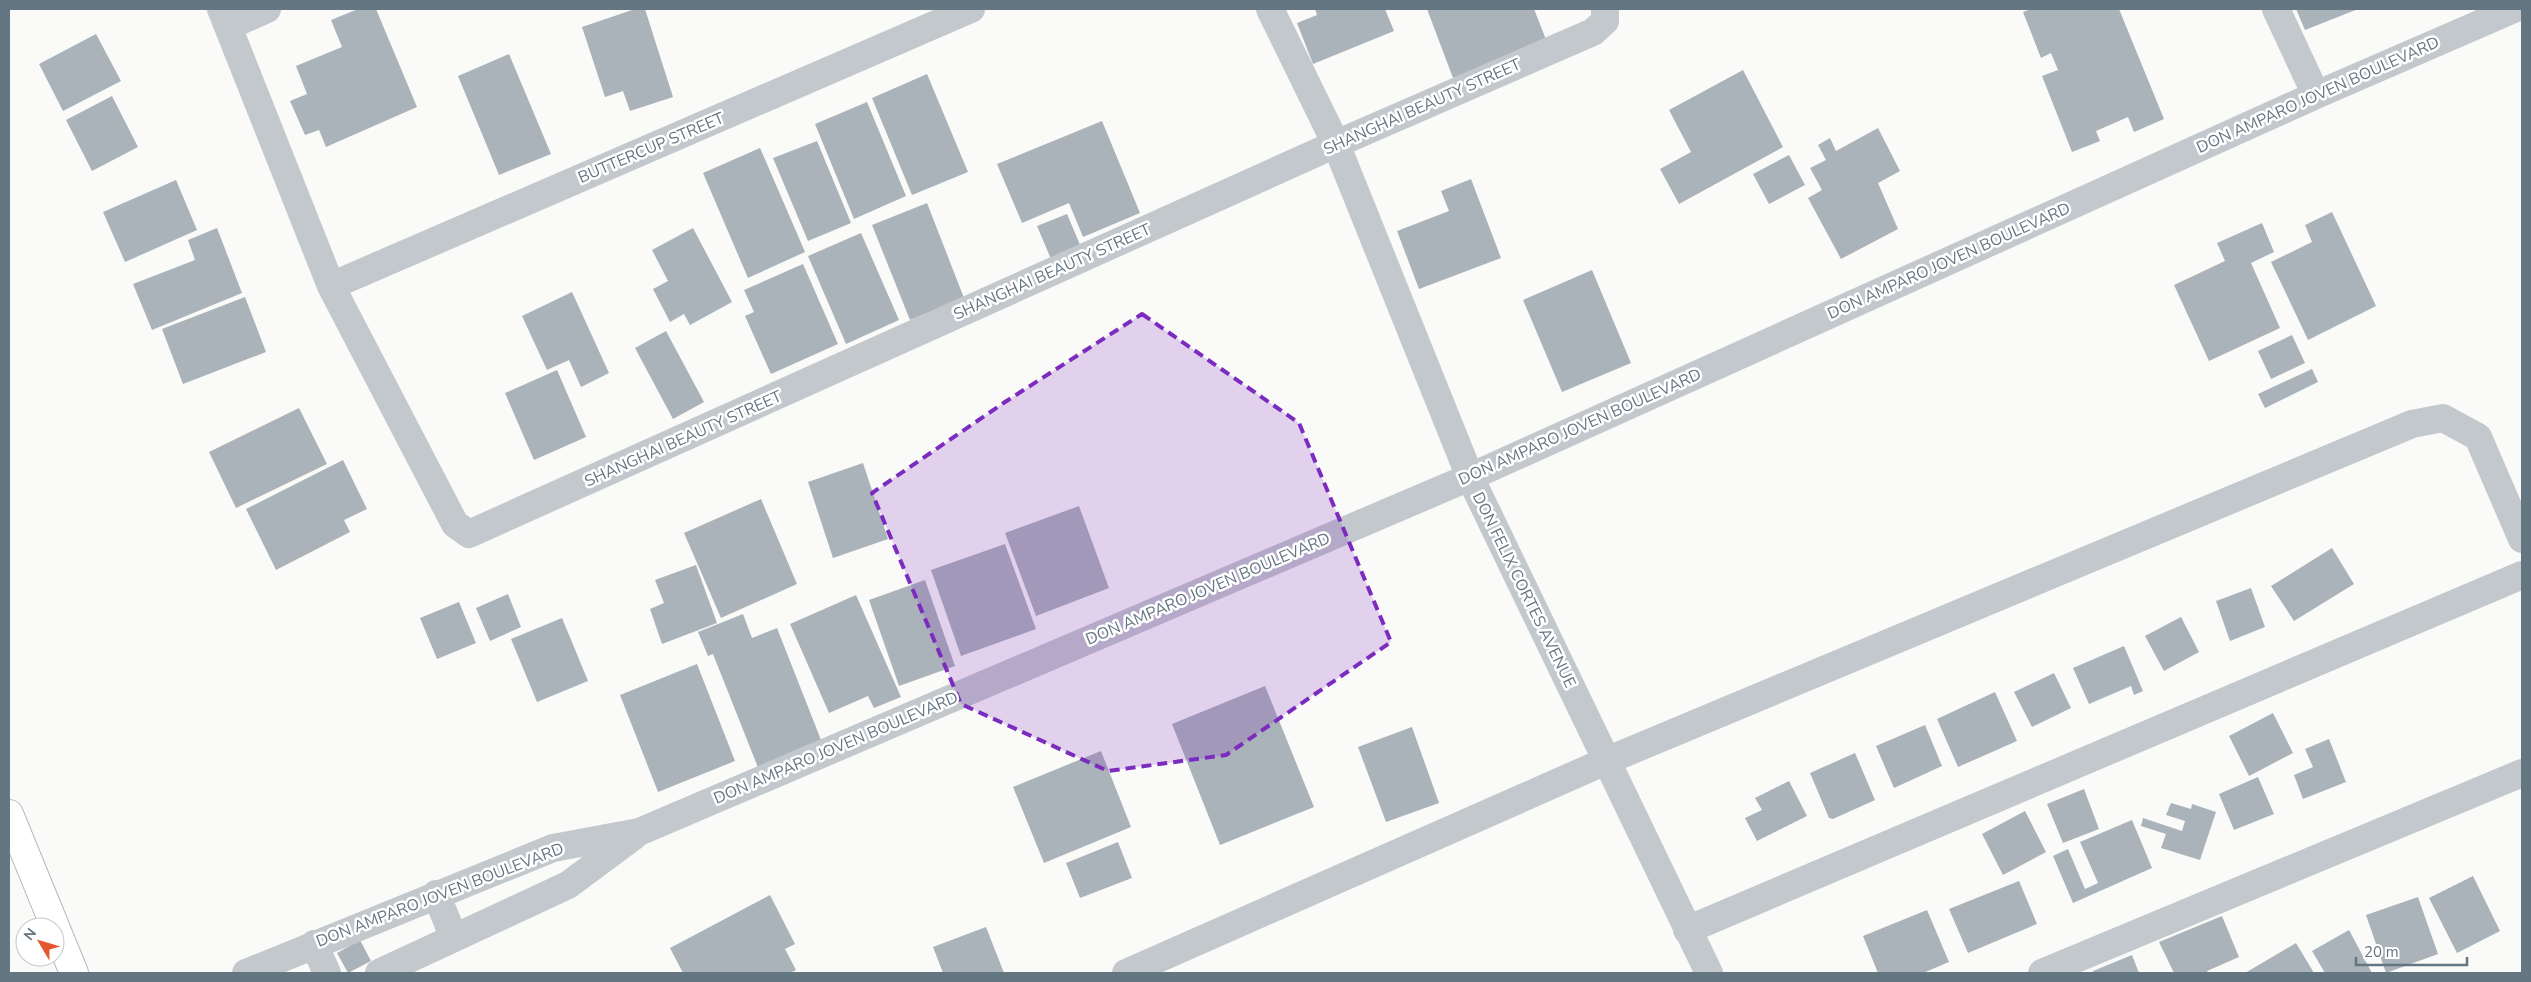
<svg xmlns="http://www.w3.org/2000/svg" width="2531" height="982" viewBox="0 0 2531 982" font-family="'Nunito Sans',sans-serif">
	<rect width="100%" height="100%" fill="#fafaf8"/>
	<path fill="#aab3b9" d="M 358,9 L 376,9 L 417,107 L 326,147 L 319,130 L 305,135 L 290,101 L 307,94 L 296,66 L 342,47 L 331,20 Z
		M 635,9 L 645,9 L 673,97 L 630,111 L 623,91 L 605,97 L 582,27 Z
		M 1315,9 L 1385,9 L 1394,31 L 1313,64 L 1297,23 L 1317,15 Z
		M 1427,9 L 1534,9 L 1547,42 L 1453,78 Z
		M 2031,9 L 2119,9 L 2164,119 L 2134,132 L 2128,117 L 2096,131 L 2100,141 L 2072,152 L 2042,76 L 2058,70 L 2051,53 L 2041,58 L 2023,12 Z
		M 2296,9 L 2358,9 L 2305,30 Z
		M 96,34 L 121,81 L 63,111 L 39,64 Z
		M 509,54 L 551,154 L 499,175 L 458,76 Z
		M 1743,70 L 1783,147 L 1679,204 L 1660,169 L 1691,152 L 1669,110 Z
		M 927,74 L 968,172 L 912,195 L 872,98 Z
		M 112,96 L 138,147 L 92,171 L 66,120 Z
		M 867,102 L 906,196 L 854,219 L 815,124 Z
		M 1102,121 L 1140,213 L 1083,237 L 1069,203 L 1022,223 L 997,164 Z
		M 1878,128 L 1900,171 L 1878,183 L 1898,229 L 1841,259 L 1808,198 L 1822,190 L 1810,168 L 1826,160 L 1818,145 L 1830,138 L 1836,151 Z
		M 817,141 L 851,223 L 808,241 L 773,158 Z
		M 760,148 L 805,252 L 748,278 L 703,173 Z
		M 1789,155 L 1805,185 L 1769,204 L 1753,174 Z
		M 1471,179 L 1501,258 L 1419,289 L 1397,231 L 1449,211 L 1441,191 Z
		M 176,180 L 197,230 L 125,262 L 103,212 Z
		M 927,203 L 964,298 L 910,320 L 872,225 Z
		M 2332,212 L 2376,306 L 2308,340 L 2271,262 L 2312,242 L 2305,225 Z
		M 1067,214 L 1081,247 L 1051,259 L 1037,226 Z
		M 2262,223 L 2274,252 L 2251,263 L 2280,328 L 2209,361 L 2174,285 L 2225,261 L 2217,243 Z
		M 217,228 L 242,293 L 152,330 L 133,284 L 195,260 L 188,240 Z
		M 693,228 L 732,302 L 690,325 L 684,314 L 670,322 L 653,289 L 668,281 L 652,250 Z
		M 861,233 L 899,320 L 846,344 L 808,256 Z
		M 803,264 L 838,344 L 771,374 L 745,316 L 754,312 L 744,290 Z
		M 1592,270 L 1631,363 L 1562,392 L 1523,300 Z
		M 572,292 L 609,373 L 581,387 L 569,360 L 547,370 L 522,316 Z
		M 245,297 L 266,352 L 183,384 L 162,329 Z
		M 666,331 L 704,402 L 673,419 L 635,348 Z
		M 2292,335 L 2305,363 L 2271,379 L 2258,351 Z
		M 2312,369 L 2318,382 L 2265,408 L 2258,394 Z
		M 557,370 L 586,437 L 534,460 L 505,393 Z
		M 299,408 L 327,464 L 236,508 L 209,452 Z
		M 343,460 L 367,509 L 344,520 L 350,532 L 276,570 L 246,509 Z
		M 863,463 L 888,539 L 833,558 L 808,482 Z
		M 761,499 L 797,584 L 721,618 L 684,533 Z
		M 1079,506 L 1109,588 L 1036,616 L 1005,533 Z
		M 1005,544 L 1036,629 L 961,656 L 931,570 Z
		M 2332,548 L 2354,584 L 2294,621 L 2271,586 Z
		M 696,565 L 717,623 L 662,644 L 650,609 L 664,603 L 655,580 Z
		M 925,580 L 955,666 L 899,686 L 869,600 Z
		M 2251,588 L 2265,627 L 2230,641 L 2216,601 Z
		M 508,594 L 521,627 L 490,641 L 476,608 Z
		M 856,595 L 901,697 L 874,708 L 868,696 L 829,713 L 790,624 Z
		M 459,602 L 476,643 L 437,659 L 420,618 Z
		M 743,614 L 752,638 L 777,628 L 823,745 L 759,770 L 713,654 L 708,656 L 698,632 Z
		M 2181,617 L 2199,652 L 2164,671 L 2145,636 Z
		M 562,618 L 588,681 L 537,702 L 511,639 Z
		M 2124,646 L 2143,691 L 2134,695 L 2131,686 L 2089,704 L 2073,668 Z
		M 697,664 L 735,761 L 658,792 L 620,695 Z
		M 2054,673 L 2071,708 L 2032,727 L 2014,692 Z
		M 1265,686 L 1314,807 L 1220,845 L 1172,724 Z
		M 1995,692 L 2017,741 L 1958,767 L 1937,719 Z
		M 2273,713 L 2293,753 L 2249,776 L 2229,736 Z
		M 1925,725 L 1942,766 L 1894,788 L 1876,746 Z
		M 1412,727 L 1439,803 L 1386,822 L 1358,747 Z
		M 2329,739 L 2346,782 L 2303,799 L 2294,775 L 2313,767 L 2305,749 Z
		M 1101,751 L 1131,827 L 1044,863 L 1013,787 Z
		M 1855,753 L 1875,800 L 1833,819 L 1829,818 L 1810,773 Z
		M 2258,777 L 2274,814 L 2234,830 L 2219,794 Z
		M 1789,781 L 1807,816 L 1757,841 L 1745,818 L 1762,810 L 1755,798 Z
		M 2084,789 L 2099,829 L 2063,843 L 2047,804 Z
		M 2171,803 L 2191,809 L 2192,804 L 2216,812 L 2200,860 L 2161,848 L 2166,834 L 2141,826 L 2143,818 L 2182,831 L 2185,821 L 2166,815 Z
		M 2025,811 L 2046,852 L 2003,875 L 1982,834 Z
		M 2132,820 L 2152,868 L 2073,903 L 2053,856 L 2068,849 L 2085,889 L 2098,883 L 2080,842 Z
		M 1118,842 L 1132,878 L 1080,898 L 1066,863 Z
		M 2473,876 L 2500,931 L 2457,953 L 2429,898 Z
		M 2019,881 L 2037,924 L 1968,953 L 1949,909 Z
		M 770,895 L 795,944 L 785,949 L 796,970 L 790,973 L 683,973 L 670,948 Z
		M 2418,897 L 2438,954 L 2386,973 L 2366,915 Z
		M 1927,910 L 1949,962 L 1923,973 L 1878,973 L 1863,936 Z
		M 2222,916 L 2239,957 L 2207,971 L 2208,973 L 2174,973 L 2159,942 Z
		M 986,927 L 1004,973 L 943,973 L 933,947 Z
		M 2349,930 L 2372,973 L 2325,973 L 2312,951 Z
		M 360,940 L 371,961 L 348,973 L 337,953 Z
		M 2296,943 L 2314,973 L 2245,973 Z
		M 2132,955 L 2139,973 L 2093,973 L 2093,971 Z"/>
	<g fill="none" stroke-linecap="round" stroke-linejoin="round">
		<g stroke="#b3babf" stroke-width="30">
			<path id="secondary" d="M 9,814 L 74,973"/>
		</g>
		<path stroke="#c3c8cc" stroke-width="28" d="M 221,9 L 331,286 L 455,524 L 469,534 L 1336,144 L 1593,32 L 1605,21 L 1605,9
			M 1270,9 L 1336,144 L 1470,477 L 1709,973
			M 2276,9 L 2316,95
			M 229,26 L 267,9
			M 331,286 L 971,9
			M 436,894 L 454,938
			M 1687,930 L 2522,575
			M 314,944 L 327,973
			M 246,973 L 553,848 L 639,832 L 1470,477 L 2316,95 L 2514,9
			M 379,973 L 568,885 L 634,836
			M 1126,973 L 1606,761 L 2412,424 L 2443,418 L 2478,437 L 2522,539
			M 2042,973 L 2522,773"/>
		<use href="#secondary" stroke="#fff" stroke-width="28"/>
	</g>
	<path fill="#7b2cbf" fill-opacity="0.2" stroke="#7b2cbf" stroke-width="4" stroke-dasharray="10 6" stroke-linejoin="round" d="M 1142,314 L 1299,423 L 1391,642 L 1226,755 L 1108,771 L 961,704 L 872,493 L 1005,402 Z"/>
	<g text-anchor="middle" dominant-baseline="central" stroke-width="5" stroke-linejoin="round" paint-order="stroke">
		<g font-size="16" fill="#657683" stroke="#fff">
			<text transform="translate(2318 95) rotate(-24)">DON AMPARO JOVEN BOULEVARD</text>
			<text transform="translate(1422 107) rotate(-24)">SHANGHAI BEAUTY STREET</text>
			<text transform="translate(651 148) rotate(-23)">BUTTERCUP STREET</text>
			<text transform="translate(1949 261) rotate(-24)">DON AMPARO JOVEN BOULEVARD</text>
			<text transform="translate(1052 272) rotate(-24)">SHANGHAI BEAUTY STREET</text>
			<text transform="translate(1580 427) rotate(-24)">DON AMPARO JOVEN BOULEVARD</text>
			<text transform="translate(683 439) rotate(-24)">SHANGHAI BEAUTY STREET</text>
			<text transform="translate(1208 589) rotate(-23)">DON AMPARO JOVEN BOULEVARD</text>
			<text transform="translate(1524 590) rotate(64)">DON FELIX CORTES AVENUE</text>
			<text transform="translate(836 748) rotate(-23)">DON AMPARO JOVEN BOULEVARD</text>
			<text transform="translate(440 895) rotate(-21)">DON AMPARO JOVEN BOULEVARD</text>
		</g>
	</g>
	<rect width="2531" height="982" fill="none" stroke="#657683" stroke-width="20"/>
	<g transform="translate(40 942) rotate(308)"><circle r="24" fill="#ffffff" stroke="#c1c8cd"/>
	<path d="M0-4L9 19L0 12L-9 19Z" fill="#e4572e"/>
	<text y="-8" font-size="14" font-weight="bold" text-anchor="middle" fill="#657683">N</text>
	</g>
	<path d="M2356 957v8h111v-8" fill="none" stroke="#657683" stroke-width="2.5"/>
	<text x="2364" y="957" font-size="15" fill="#657683" stroke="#ffffff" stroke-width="4" paint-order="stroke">20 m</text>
</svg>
